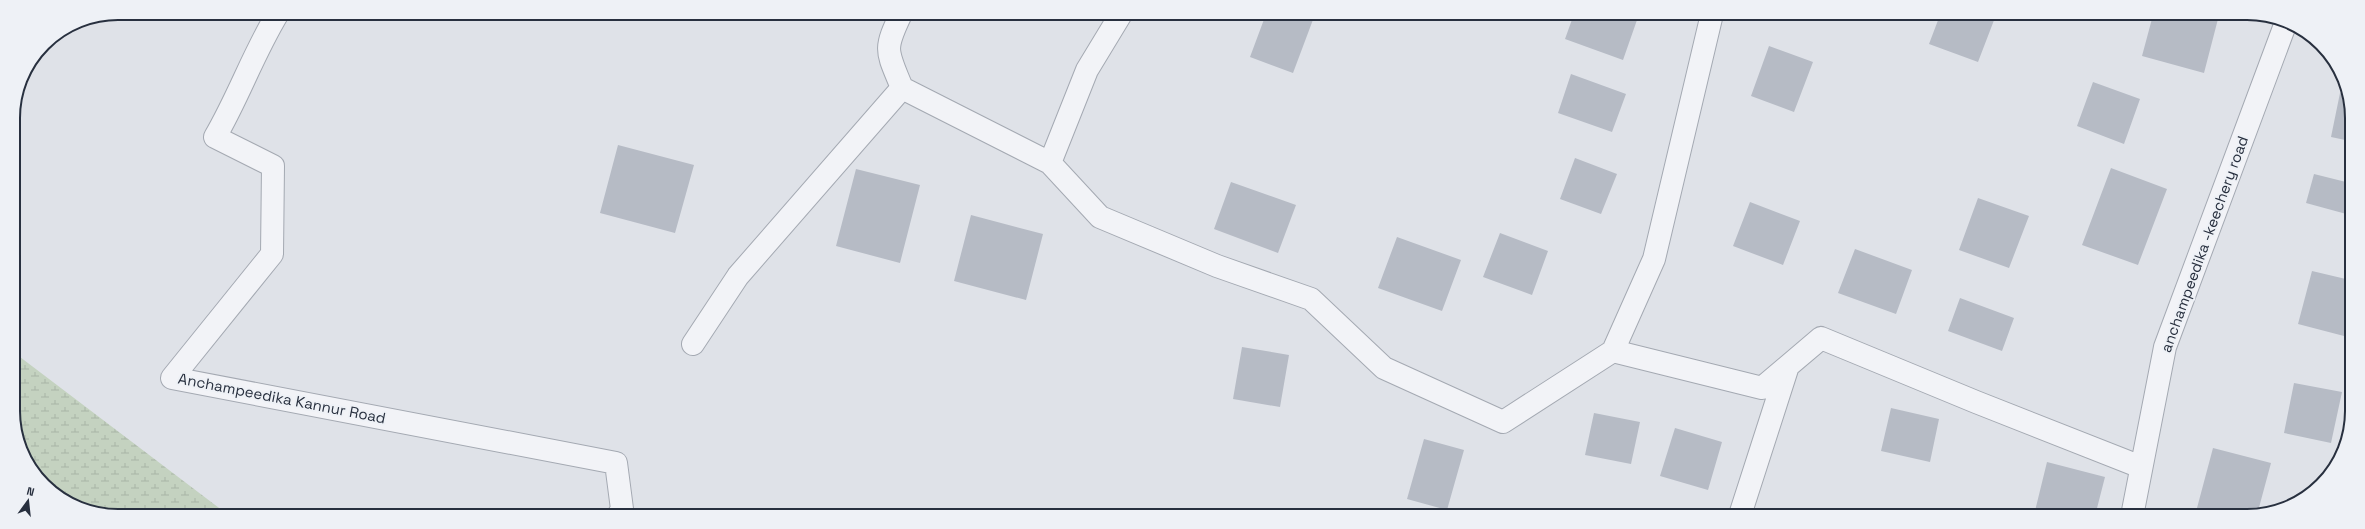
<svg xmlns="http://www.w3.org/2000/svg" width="2365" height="529" viewBox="0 0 2365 529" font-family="'Space Grotesk',sans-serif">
	<defs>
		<pattern id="wetland-marsh" width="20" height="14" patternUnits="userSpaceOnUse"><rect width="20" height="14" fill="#c4d2c0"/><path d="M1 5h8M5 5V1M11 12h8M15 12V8" fill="none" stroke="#a8b5a6"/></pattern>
	</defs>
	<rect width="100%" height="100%" fill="#dfe2e8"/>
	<path fill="url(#wetland-marsh)" d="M 15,351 L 20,357 L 227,514 L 98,514 L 44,485 L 15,432 Z"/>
	<path fill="#b6bbc5" d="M 1266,14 L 1305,14 L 1314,17 L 1293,73 L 1250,57 Z
		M 1574,14 L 1620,14 L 1637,20 L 1623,60 L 1565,39 Z
		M 1940,15 L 1996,15 L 1978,62 L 1929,44 Z
		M 2153,15 L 2204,15 L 2218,19 L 2204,73 L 2142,56 Z
		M 1769,46 L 1813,62 L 1794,112 L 1751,96 Z
		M 1571,74 L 1626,94 L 1612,132 L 1558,113 Z
		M 2093,82 L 2140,99 L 2124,144 L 2077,126 Z
		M 2340,93 L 2350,98 L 2350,141 L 2331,137 Z
		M 618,145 L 694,165 L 675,233 L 600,213 Z
		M 1575,158 L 1617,174 L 1601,214 L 1560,199 Z
		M 2111,168 L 2167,189 L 2138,265 L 2082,245 Z
		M 856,169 L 920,185 L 900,263 L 836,246 Z
		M 2314,174 L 2350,183 L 2350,215 L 2306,203 Z
		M 1231,182 L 1296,205 L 1278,253 L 1214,229 Z
		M 1978,198 L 2029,216 L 2009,268 L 1959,250 Z
		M 1750,202 L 1800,221 L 1783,265 L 1733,246 Z
		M 971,215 L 1043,234 L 1026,300 L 954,281 Z
		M 1500,233 L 1548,251 L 1532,295 L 1483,277 Z
		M 1397,237 L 1461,260 L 1442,311 L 1378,288 Z
		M 1855,249 L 1912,270 L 1896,314 L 1838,293 Z
		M 2312,271 L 2350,280 L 2350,311 L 2344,336 L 2298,324 Z
		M 1960,298 L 2014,318 L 2002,351 L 1948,331 Z
		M 1242,347 L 1289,355 L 1280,407 L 1233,399 Z
		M 2294,383 L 2342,392 L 2331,443 L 2284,433 Z
		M 1891,408 L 1939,419 L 1930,462 L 1881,451 Z
		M 1594,413 L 1640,422 L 1631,464 L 1585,455 Z
		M 1675,428 L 1722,442 L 1708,490 L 1660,476 Z
		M 1424,439 L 1464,450 L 1447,510 L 1407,499 Z
		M 2213,448 L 2271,463 L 2257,515 L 2228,516 L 2197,508 Z
		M 2047,462 L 2105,477 L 2095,516 L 2055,516 L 2035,511 Z
		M 1226,511 L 1236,515 L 1224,515 Z"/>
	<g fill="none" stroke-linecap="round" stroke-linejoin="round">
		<g stroke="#a4a9b2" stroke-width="24">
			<path id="minor" d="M 278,13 C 253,54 239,96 215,137 L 273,166 L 272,254 L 172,378 L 616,463 L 622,509 L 619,514
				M 901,14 C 883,51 887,51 902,88
				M 1121,14 L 1087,70 L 1050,163 L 1100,217 L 1217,266 L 1311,299 L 1384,368 L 1503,422 L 1613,351 L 1762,388 L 1821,338 L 1976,402 L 2141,467
				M 693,344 L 738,276 L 902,88 L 1050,163
				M 1613,351 L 1654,259 L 1712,14
				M 1740,515 L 1788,366
				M 2132,516 L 2165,347 L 2285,25"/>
		</g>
		<use href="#minor" stroke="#f2f3f7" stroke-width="22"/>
	</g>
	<g text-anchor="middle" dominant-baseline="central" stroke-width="4" stroke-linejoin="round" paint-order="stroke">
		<g font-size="15" fill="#28303f" stroke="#eef1f6">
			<text transform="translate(2204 244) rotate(-70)">anchampeedika -keechery road</text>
			<text transform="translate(282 398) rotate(11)">Anchampeedika Kannur Road</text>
		</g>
	</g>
	<path d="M0 0H2365V529H0ZM118 20H2247A98 98 0 0 1 2345 118V411A98 98 0 0 1 2247 509H118A98 98 0 0 1 20 411V118A98 98 0 0 1 118 20Z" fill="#eef1f6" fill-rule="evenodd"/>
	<path fill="none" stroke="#28303f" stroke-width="2" d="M118 20H2247A98 98 0 0 1 2345 118V411A98 98 0 0 1 2247 509H118A98 98 0 0 1 20 411V118A98 98 0 0 1 118 20Z"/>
	<g transform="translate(28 501) rotate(15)" stroke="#eef1f6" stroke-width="3" paint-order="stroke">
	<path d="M0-3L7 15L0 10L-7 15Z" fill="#28303f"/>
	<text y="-6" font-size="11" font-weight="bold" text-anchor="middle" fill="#28303f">N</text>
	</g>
</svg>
